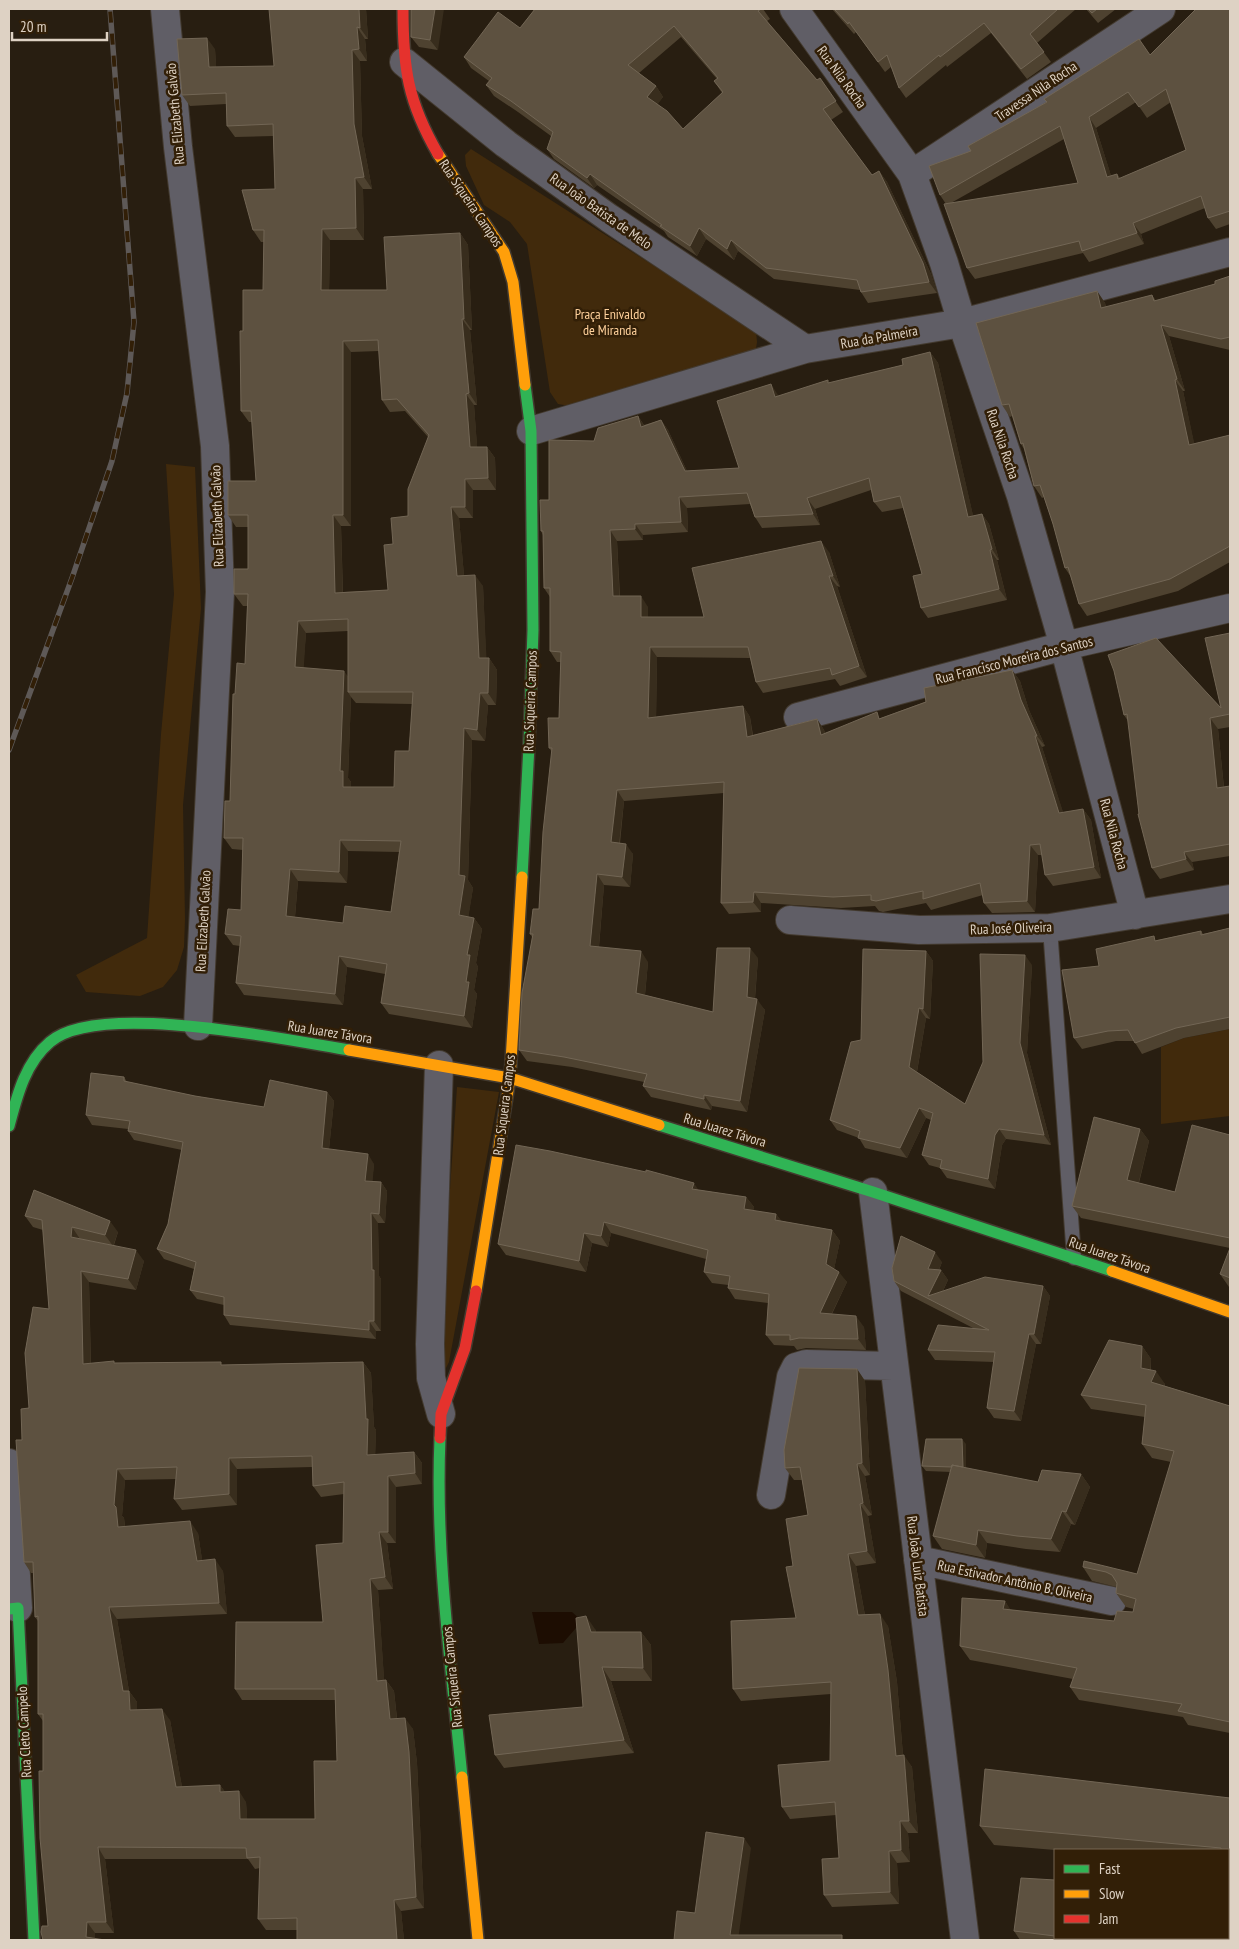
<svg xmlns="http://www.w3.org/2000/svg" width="1239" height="1949" viewBox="0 0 1239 1949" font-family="'PT Sans Narrow',sans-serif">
	<rect width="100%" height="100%" fill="#281e11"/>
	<path fill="#412a0c" d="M 471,149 L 756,331 L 757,342 L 755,355 L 570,406 L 558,404 L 550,392 L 527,244 L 510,222 L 484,205 L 466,166 L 465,155 Z
		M 166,464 L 195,467 L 201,608 L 183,805 L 185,919 L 184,947 L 177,970 L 163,987 L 140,996 L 86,992 L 76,975 L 147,938 L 161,734 L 174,594 Z
		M 1230,1029 L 1230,1116 L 1161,1124 L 1161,1047 L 1184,1038 Z
		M 457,1087 L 499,1092 L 449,1362 L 446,1368 L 438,1364 Z"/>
	<path fill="#1d0d02" d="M 532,1612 L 572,1612 L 582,1621 L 563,1643 L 539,1644 Z"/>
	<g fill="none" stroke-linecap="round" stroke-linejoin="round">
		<g stroke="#433a2f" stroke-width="16">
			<path id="lane" d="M 1050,928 L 1074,1258"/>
		</g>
		<g stroke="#433a2f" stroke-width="30">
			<path id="street" d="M 165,9 L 178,147 L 215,446 L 220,592 L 198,1026
				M 794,9 L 912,174 L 944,263 L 962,323 L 1021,496 L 1064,646 L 1135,915
				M 404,62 L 506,144 L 609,218 L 805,349
				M 912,174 L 1161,9
				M 531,431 L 805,349 L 962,323 L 1230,252
				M 798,717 L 1064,646 L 1230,608
				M 790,920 L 919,930 L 1050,928 L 1230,899
				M 439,1065 L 430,1344 L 431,1378 L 441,1414
				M 873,1192 L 965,1940
				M 9,1463 L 18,1608
				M 771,1495 L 791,1377 L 796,1367 L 806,1364 L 893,1366
				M 918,1560 L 1112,1601"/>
		</g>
		<g stroke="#433a2f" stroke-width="14">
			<path id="fast" d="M 522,877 L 529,746 L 533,630 L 531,431 L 525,385
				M 659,1125 L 873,1192 L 1112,1271
				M 9,1126 C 17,1096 25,1063 50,1042 C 98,1000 287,1040 349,1050
				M 440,1438 C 435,1552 451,1665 462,1777
				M 9,1609 L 18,1608 L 34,1940"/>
		</g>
		<g stroke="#433a2f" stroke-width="14">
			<path id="slow" d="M 438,154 L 504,252 L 513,282 L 525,385
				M 349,1050 L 510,1078 L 659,1125
				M 1112,1271 L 1230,1312
				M 476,1291 L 510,1078 L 522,877
				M 462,1777 L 478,1940"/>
		</g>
		<g stroke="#433a2f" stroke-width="14">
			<path id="jam" d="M 403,9 C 403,69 408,102 438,154
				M 440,1438 L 441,1414 L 465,1348 L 476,1291"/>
		</g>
		<use href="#lane" stroke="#605e66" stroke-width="14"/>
		<use href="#street" stroke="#605e66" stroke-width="28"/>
		<use href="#fast" stroke="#30b455" stroke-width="11"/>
		<use href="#slow" stroke="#ff9f0a" stroke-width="11"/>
		<use href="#jam" stroke="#e5322d" stroke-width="11"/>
		<g stroke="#5e5957" stroke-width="5.5">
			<path id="rail" d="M 9,750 L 72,578 L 112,461 L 127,393 L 134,322 L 110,9"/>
		</g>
		<use href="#rail" stroke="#321f07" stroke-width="4" stroke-dasharray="11" stroke-linecap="butt"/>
	</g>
	<path fill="#4e4230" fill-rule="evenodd" d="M 366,9 L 368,39 L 365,39 L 367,61 L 360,61 L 362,136 L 372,189 L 363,189 L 364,240 L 330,240 L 329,290 L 387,290 L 460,233 L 468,245 L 472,330 L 470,330 L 477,405 L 474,405 L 477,447 L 487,447 L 495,458 L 496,490 L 473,490 L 473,518 L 459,518 L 464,576 L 483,586 L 486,658 L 489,658 L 497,670 L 496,705 L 488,705 L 485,741 L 472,740 L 468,880 L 473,888 L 468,917 L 474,918 L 482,929 L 476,963 L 478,967 L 474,990 L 477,994 L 472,1028 L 389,1014 L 381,1003 L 385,974 L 347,967 L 343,1005 L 244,995 L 236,983 L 240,946 L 233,945 L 225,934 L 241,910 L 243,850 L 232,849 L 224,838 L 230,801 L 235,694 L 245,664 L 247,606 L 243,606 L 234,594 L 248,569 L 248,527 L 236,527 L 228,515 L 256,481 L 252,422 L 249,422 L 241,411 L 243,331 L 263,290 L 264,242 L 261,242 L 253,230 L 275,189 L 273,136 L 235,137 L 227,126 L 226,104 L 190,106 L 182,95 L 215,49 L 216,67 L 274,66 ZM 379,351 L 382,400 L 390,412 L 405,411 L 428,437 L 408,516 L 388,590 L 343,592 L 341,526 L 351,526 L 351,352 ZM 348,631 L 348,676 L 303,668 L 306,633 ZM 351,697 L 356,703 L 412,704 L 409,751 L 394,787 L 351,787 L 351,782 L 348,778 ZM 348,851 L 399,852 L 391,912 L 343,923 L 295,917 L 298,881 L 347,883 Z
		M 411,9 L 438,50 L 419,47 L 411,37 Z
		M 535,9 L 763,9 L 770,19 L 767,21 L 817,80 L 820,78 L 843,112 L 831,120 L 872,175 L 879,171 L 887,182 L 931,274 L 937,293 L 868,303 L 861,292 L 860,290 L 774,279 L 738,251 L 734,260 L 706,239 L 697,256 L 668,237 L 664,231 L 597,185 L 594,188 L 554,159 L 547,149 L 551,136 L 518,112 L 494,96 L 486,85 L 489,81 L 471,68 L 464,57 L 520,28 ZM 681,37 L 717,79 L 714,81 L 722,93 L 683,129 L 657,104 L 663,97 L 656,86 L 639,73 Z
		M 832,9 L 1076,9 L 1037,43 L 1051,62 L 1027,79 L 991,33 L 947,67 L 946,65 L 906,98 L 899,88 L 891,67 L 885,72 L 856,32 L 854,34 Z
		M 1086,9 L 1116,9 L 1098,23 Z
		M 1230,9 L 1230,224 L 1216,229 L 1208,218 L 1205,208 L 1141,234 L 1144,244 L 1089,262 L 1083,253 L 975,279 L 967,268 L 946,204 L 940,195 L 971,151 L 1150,55 ZM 1136,102 L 1147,118 L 1171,102 L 1186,150 L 1120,178 L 1117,174 L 1111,176 L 1096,128 ZM 1064,139 L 1078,183 L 951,203 Z
		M 1230,276 L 1230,350 L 1169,336 L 1185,391 L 1183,391 L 1194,444 L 1230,435 L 1230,562 L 1178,591 L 1087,616 L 1079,604 L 1071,577 L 1065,568 L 1053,524 L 1044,497 L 1042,498 L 1034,486 L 1024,449 L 1021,444 L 1012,416 L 1010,417 L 1002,405 L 1097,291 L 1105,303 L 1106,307 L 1152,295 L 1156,301 L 1215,284 Z
		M 930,352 L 938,363 L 973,516 L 982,514 L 989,524 L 999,560 L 997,560 L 1007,600 L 928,618 L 921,608 L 922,574 L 903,508 L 882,512 L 874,502 L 871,490 L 815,509 L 820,525 L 762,528 L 755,517 L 750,504 L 687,508 L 688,532 L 643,535 L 643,540 L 617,541 L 620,596 L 648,607 L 648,617 L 704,617 L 829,552 L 840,587 L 837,586 L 867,677 L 840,686 L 835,679 L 763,693 L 756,682 L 750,658 L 657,657 L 656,717 L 743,706 L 750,717 L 753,735 L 817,719 L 824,730 L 825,733 L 881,718 L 1012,670 L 1020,681 L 1029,710 L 1045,746 L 1042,747 L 1063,813 L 1083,809 L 1091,820 L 1101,878 L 1053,886 L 1045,875 L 1042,855 L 1038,855 L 1035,912 L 992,913 L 984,903 L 983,895 L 931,910 L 926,903 L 883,912 L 879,911 L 875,906 L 841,908 L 761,903 L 761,912 L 729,914 L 721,903 L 724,793 L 624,801 L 620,843 L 633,854 L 630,887 L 604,885 L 599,947 L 648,962 L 645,995 L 713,1012 L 758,958 L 755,999 L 765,1010 L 747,1112 L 712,1106 L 711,1110 L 651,1097 L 643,1086 L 644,1082 L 572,1067 L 527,1061 L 519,1050 L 532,937 L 530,934 L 539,909 L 552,752 L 549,748 L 559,718 L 561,662 L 557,662 L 550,651 L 550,597 L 544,588 L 543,535 L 541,531 L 549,500 L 594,441 L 638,416 L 644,425 L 661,420 L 668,430 L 687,471 L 739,468 L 778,395 L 778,396 L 903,365 Z
		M 1230,633 L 1230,727 L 1218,729 L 1224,787 L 1230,786 L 1230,856 L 1192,862 L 1194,870 L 1160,879 L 1152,868 L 1139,814 L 1128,721 L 1124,715 L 1114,671 L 1221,708 Z
		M 1230,928 L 1230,1029 L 1184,1038 L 1142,1054 L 1134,1041 L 1116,1041 L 1082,1049 L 1074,1038 L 1099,966 L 1157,940 L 1201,931 L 1203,934 Z
		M 926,951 L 933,961 L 930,1019 L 926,1018 L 917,1072 L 965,1104 L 1032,965 L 1027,1053 L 1051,1145 L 1006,1139 L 1002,1145 L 995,1189 L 947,1178 L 940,1168 L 929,1165 L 922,1155 L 931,1120 L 926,1118 L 907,1158 L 865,1148 L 859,1138 L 837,1130 L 830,1120 L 861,1040 Z
		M 124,1077 L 127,1082 L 195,1096 L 264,1107 L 327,1092 L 334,1101 L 329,1149 L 374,1164 L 372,1181 L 381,1182 L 387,1191 L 385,1223 L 378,1223 L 379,1276 L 381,1279 L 381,1331 L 376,1331 L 376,1339 L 230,1325 L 224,1315 L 224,1305 L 197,1299 L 190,1290 L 194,1269 L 164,1259 L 157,1249 L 168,1224 L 182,1150 L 134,1140 L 128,1131 L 128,1129 L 92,1125 L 86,1115 Z
		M 1140,1129 L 1149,1141 L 1139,1183 L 1175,1192 L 1230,1135 L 1230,1288 L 1229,1287 L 1220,1274 L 1230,1248 L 1081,1218 L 1072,1206 Z
		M 699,1190 L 746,1197 L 754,1207 L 753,1211 L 776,1214 L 781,1221 L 832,1230 L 840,1241 L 834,1269 L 847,1282 L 832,1314 L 864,1327 L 866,1350 L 806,1348 L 797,1350 L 794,1346 L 774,1345 L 766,1335 L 768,1303 L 735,1299 L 728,1288 L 728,1285 L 712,1283 L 704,1272 L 706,1259 L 611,1233 L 608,1247 L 592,1243 L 586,1272 L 506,1255 L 498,1244 Z
		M 25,1216 L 118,1232 L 114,1245 L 144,1261 L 136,1290 L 89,1282 L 91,1364 L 116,1363 L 223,1365 L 363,1362 L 371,1373 L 374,1427 L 376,1430 L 375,1455 L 414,1452 L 422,1463 L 422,1484 L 396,1487 L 396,1543 L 387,1543 L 393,1589 L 378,1590 L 384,1680 L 386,1680 L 394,1691 L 397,1718 L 413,1729 L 417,1763 L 424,1908 L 401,1911 L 404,1940 L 297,1940 L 297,1930 L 266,1930 L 258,1919 L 260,1868 L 255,1869 L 248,1859 L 105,1859 L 114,1933 L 95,1933 L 95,1938 L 43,1940 L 48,1926 L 43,1771 L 43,1721 L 38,1714 L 38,1621 L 35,1617 L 33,1573 L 31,1573 L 24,1562 L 22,1440 L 49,1309 L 43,1230 L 33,1227 ZM 312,1467 L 313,1486 L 321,1497 L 344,1494 L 343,1543 L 323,1622 L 235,1689 L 242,1700 L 335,1700 L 337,1761 L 315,1819 L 247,1819 L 246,1802 L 225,1792 L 220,1785 L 182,1787 L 170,1720 L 137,1710 L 137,1702 L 129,1691 L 117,1619 L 227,1614 L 223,1571 L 202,1560 L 198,1533 L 125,1526 L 124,1518 L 122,1516 L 125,1480 L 176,1479 L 174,1499 L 182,1510 L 237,1505 L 237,1469 Z
		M 942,1262 L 939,1270 L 941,1270 L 948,1280 L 943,1291 L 1043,1286 L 1050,1296 L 1041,1344 L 1036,1344 L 1021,1421 L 994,1418 L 987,1408 L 994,1362 L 935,1360 L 928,1350 L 973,1328 L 901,1291 L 894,1281 Z
		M 1142,1346 L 1151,1359 L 1151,1370 L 1165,1384 L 1165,1386 L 1230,1406 L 1230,1733 L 1188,1725 L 1183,1717 L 1079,1700 L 1070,1687 L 1073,1679 L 970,1660 L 960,1646 L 1005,1601 L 1010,1610 L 1114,1621 L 1133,1612 L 1134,1609 L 1126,1607 L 1116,1593 L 1117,1587 L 1092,1581 L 1083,1567 L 1137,1574 L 1171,1462 L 1152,1458 L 1142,1444 L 1145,1417 L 1091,1409 L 1081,1395 Z
		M 857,1369 L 865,1381 L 870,1475 L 865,1476 L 872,1515 L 868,1516 L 876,1563 L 856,1566 L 865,1615 L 888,1626 L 897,1682 L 903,1755 L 912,1767 L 918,1833 L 908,1833 L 910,1862 L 897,1863 L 899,1904 L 832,1907 L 824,1895 L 839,1858 L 836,1815 L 790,1819 L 782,1807 L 830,1761 L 831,1694 L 741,1701 L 733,1689 L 796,1618 L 793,1566 L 808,1515 L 802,1480 L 794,1480 L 785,1468 Z
		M 966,1444 L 966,1468 L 1038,1482 L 1081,1474 L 1090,1487 L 1075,1525 L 1071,1524 L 1060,1552 L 1026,1549 L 987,1543 L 985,1558 L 942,1549 L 933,1536 L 951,1472 L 926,1471 L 922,1466 Z
		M 595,1629 L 596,1632 L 641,1632 L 651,1645 L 652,1681 L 611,1681 L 634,1753 L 504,1768 L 495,1755 L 583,1707 Z
		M 1230,1798 L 1230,1940 L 1020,1940 L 1014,1931 L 1055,1880 L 1055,1938 L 1228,1938 L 1228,1850 L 1055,1850 L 994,1845 L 980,1826 Z"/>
	<path fill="#382d1d" d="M 359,9 L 366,9 L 368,39 L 360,28 Z
		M 435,9 L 444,9 L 438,50 L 430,40 Z
		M 357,27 L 365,39 L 367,61 L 359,49 Z
		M 207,38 L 215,49 L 217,79 L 209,67 Z
		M 352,50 L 360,61 L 362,136 L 372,189 L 364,177 L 354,124 Z
		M 656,86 L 663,97 L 655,108 L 647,97 Z
		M 1089,117 L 1096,128 L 1115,188 L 1107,177 Z
		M 879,171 L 887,182 L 931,274 L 937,293 L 929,282 Z
		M 590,174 L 597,185 L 594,188 L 587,178 Z
		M 355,178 L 363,189 L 364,240 L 356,228 Z
		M 1133,223 L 1141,234 L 1144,244 L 1137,233 Z
		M 699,228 L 706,239 L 697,256 L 690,246 Z
		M 322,229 L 330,240 L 329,302 L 321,290 Z
		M 460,233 L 468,245 L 472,330 L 464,319 Z
		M 731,240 L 738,251 L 734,260 L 727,249 Z
		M 1097,291 L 1105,303 L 1109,320 L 1101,308 Z
		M 462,319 L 470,330 L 477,405 L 469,393 Z
		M 1161,325 L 1169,336 L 1185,391 L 1177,379 Z
		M 343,341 L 351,352 L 351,526 L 343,515 Z
		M 930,352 L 938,363 L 976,528 L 968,517 Z
		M 1175,380 L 1183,391 L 1197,456 L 1189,445 Z
		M 771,384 L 778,395 L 782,407 L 775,397 Z
		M 466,394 L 474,405 L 478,458 L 470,447 Z
		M 638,416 L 645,427 L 641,427 Z
		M 661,420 L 668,430 L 692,482 L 685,471 Z
		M 487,447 L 495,458 L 496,490 L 488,478 Z
		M 465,479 L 473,490 L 473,518 L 465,507 Z
		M 679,497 L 687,508 L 688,532 L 681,522 Z
		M 807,498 L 815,509 L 820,525 L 813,514 Z
		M 451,507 L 459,518 L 465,587 L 457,576 Z
		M 982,514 L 989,524 L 999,560 L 992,549 Z
		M 333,515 L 341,526 L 343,604 L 335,593 Z
		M 635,524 L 643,535 L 643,540 L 635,529 Z
		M 610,530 L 617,541 L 620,607 L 613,596 Z
		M 821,541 L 829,552 L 840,587 L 833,576 Z
		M 990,550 L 997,560 L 1007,600 L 999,589 Z
		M 475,575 L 483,586 L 487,669 L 479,658 Z
		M 829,576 L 837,586 L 867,677 L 859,666 Z
		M 641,596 L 648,607 L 648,627 L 641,617 Z
		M 298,621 L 306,633 L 303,679 L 295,667 Z
		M 650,647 L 657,657 L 656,729 L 648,718 Z
		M 489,658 L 497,670 L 496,705 L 488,693 Z
		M 1012,670 L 1020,681 L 1029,710 L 1045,746 L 1037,736 L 1021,700 Z
		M 344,671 L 352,682 L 348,692 L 351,697 L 348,778 L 351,782 L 351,798 L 343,787 L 340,771 Z
		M 480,693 L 488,705 L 485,741 L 477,730 Z
		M 743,706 L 750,717 L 754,748 L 747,737 Z
		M 1210,718 L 1218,729 L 1225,799 L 1217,788 Z
		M 817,719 L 824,730 L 828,746 L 821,735 Z
		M 464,728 L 472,740 L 468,880 L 473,888 L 467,927 L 459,915 L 459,875 Z
		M 1035,736 L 1042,747 L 1067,824 L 1059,813 Z
		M 617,790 L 624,801 L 618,853 L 611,842 Z
		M 1083,809 L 1091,820 L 1101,878 L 1094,867 Z
		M 340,840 L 348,851 L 347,883 L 339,872 Z
		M 626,844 L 633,854 L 630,887 L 622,877 Z
		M 1030,845 L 1038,855 L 1035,912 L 1027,901 Z
		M 1184,852 L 1192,862 L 1194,870 L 1186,859 Z
		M 290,869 L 298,881 L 294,927 L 286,916 Z
		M 597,874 L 604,885 L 598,956 L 590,946 Z
		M 754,892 L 761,903 L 761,912 L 753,902 Z
		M 474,918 L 482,929 L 476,963 L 478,967 L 474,990 L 477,994 L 472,1028 L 464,1016 L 467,955 Z
		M 750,948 L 758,958 L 754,1008 L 747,997 Z
		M 641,951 L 648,962 L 644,1004 L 636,993 Z
		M 926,951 L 933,961 L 930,1019 L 923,1009 Z
		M 1025,955 L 1032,965 L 1027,1053 L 1051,1145 L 1044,1135 L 1020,1043 Z
		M 339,956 L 347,967 L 343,1005 L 335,994 Z
		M 757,999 L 765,1010 L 747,1112 L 740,1101 Z
		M 919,1008 L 926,1018 L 916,1077 L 909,1067 Z
		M 327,1092 L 334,1101 L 328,1158 L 322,1148 Z
		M 704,1095 L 712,1106 L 711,1110 L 704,1099 Z
		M 919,1108 L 926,1118 L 907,1158 L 900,1148 Z
		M 999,1129 L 1006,1139 L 1002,1145 L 995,1189 L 988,1179 L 995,1135 Z
		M 1140,1129 L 1149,1141 L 1136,1193 L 1127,1180 Z
		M 368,1154 L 374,1164 L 372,1190 L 365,1181 Z
		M 381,1182 L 387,1191 L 385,1223 L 379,1214 Z
		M 694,1183 L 701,1194 L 692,1189 Z
		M 746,1197 L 754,1207 L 752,1220 L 744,1209 Z
		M 371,1213 L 378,1223 L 379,1276 L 381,1279 L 381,1331 L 374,1321 L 372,1270 Z
		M 776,1214 L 784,1224 L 775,1220 Z
		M 110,1221 L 118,1232 L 113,1246 L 105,1235 Z
		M 604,1222 L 611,1233 L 608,1247 L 601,1236 Z
		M 72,1227 L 80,1239 L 78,1248 L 71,1237 Z
		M 832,1230 L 840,1241 L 833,1274 L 826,1264 Z
		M 584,1233 L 592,1243 L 586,1272 L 579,1261 Z
		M 136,1250 L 144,1261 L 136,1290 L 128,1279 Z
		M 935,1252 L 942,1262 L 935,1279 L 928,1269 Z
		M 941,1270 L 948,1280 L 937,1303 L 928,1296 Z
		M 81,1271 L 89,1282 L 91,1376 L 83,1364 Z
		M 839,1272 L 847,1282 L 827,1323 L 820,1313 Z
		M 1043,1286 L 1050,1296 L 1041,1344 L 1034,1334 Z
		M 856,1316 L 864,1327 L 866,1350 L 858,1339 Z
		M 369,1321 L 376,1331 L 376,1339 L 369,1330 Z
		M 1029,1334 L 1036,1344 L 1021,1421 L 1014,1411 Z
		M 1142,1346 L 1151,1359 L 1150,1381 L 1141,1368 Z
		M 363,1362 L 371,1373 L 374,1427 L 376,1430 L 375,1467 L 367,1455 L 366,1419 Z
		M 857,1369 L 865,1381 L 870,1475 L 862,1463 Z
		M 1156,1371 L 1165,1384 L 1160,1396 L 1151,1382 Z
		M 962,1439 L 966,1444 L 966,1472 L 963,1467 Z
		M 414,1452 L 422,1463 L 422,1484 L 415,1473 Z
		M 229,1458 L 237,1469 L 237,1505 L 229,1494 Z
		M 857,1464 L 865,1476 L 872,1515 L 863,1503 Z
		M 117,1469 L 125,1480 L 122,1516 L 124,1518 L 126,1538 L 118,1527 L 114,1505 Z
		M 1081,1474 L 1090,1487 L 1075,1525 L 1066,1512 Z
		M 388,1476 L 396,1487 L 396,1543 L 388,1532 Z
		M 860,1504 L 868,1516 L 876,1563 L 867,1551 Z
		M 1062,1511 L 1071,1524 L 1060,1552 L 1051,1539 Z
		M 190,1521 L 198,1533 L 204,1572 L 197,1561 Z
		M 978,1530 L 987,1543 L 985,1558 L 976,1545 Z
		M 379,1532 L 387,1543 L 393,1589 L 385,1577 Z
		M 848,1554 L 856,1566 L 867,1627 L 858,1615 Z
		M 215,1559 L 223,1571 L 227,1614 L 219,1603 Z
		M 370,1579 L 378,1590 L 385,1692 L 377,1681 Z
		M 1005,1601 L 1014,1615 L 1003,1609 Z
		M 109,1607 L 117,1619 L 129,1691 L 137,1702 L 137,1721 L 130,1710 L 123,1691 Z
		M 880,1614 L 888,1626 L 897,1682 L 904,1768 L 896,1756 Z
		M 586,1616 L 595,1629 L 601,1646 L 591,1632 Z
		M 641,1632 L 651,1645 L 652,1681 L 643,1668 Z
		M 602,1667 L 611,1681 L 634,1753 L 624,1740 Z
		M 386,1680 L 394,1691 L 398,1730 L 390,1719 Z
		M 162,1709 L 170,1720 L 184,1798 L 176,1787 Z
		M 405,1718 L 413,1729 L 417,1763 L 424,1908 L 416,1897 Z
		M 904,1755 L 912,1767 L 918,1833 L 909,1821 Z
		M 220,1785 L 228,1796 L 220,1792 Z
		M 239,1791 L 246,1802 L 248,1831 L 240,1819 Z
		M 900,1821 L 908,1833 L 910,1862 L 901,1850 Z
		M 744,1838 L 751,1848 L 738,1940 L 730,1935 Z
		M 98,1847 L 105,1859 L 114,1933 L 106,1922 Z
		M 889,1851 L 897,1863 L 899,1904 L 890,1892 Z
		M 394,1900 L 401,1911 L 404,1940 L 397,1940 Z
		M 87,1922 L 95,1933 L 95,1940 L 86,1937 Z"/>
	<path fill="#5d5140" stroke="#726655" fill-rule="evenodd" d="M 269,9 L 359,9 L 360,28 L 357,27 L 359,49 L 352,50 L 354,124 L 364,177 L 355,178 L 356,228 L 322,229 L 321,290 L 387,290 L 384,237 L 460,233 L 464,319 L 462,319 L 469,393 L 466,394 L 470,447 L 487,447 L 488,478 L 465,479 L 465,507 L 451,507 L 457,576 L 475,575 L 479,658 L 489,658 L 488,693 L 480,693 L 477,730 L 464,728 L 459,875 L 465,876 L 459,915 L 474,918 L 467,955 L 470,955 L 466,982 L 469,982 L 464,1016 L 381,1003 L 387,964 L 339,956 L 335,994 L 236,983 L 241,936 L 225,934 L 228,909 L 241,910 L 243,838 L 224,838 L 225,801 L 230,801 L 233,694 L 235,694 L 237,663 L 245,664 L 248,594 L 234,594 L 234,569 L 248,569 L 248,515 L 228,515 L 228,481 L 256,481 L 251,411 L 241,411 L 240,331 L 243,331 L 243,290 L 263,290 L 264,230 L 253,230 L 242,190 L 275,189 L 273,124 L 227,126 L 226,93 L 182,95 L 177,39 L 207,38 L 209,67 L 274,66 ZM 378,340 L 382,400 L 397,399 L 429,435 L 408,489 L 408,516 L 391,518 L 393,544 L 384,545 L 388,590 L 335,593 L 333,515 L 343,515 L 343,341 ZM 348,619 L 348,692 L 413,692 L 409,751 L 395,751 L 394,787 L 343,787 L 343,771 L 340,771 L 344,671 L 295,667 L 298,621 ZM 340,840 L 401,841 L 391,912 L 345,906 L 343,923 L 286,916 L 290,869 L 339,872 Z
		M 411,9 L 435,9 L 430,40 L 411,37 Z
		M 535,9 L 761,9 L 758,11 L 817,80 L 820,78 L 836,101 L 823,109 L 872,175 L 879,171 L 923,263 L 929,282 L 861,292 L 857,280 L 766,268 L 731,240 L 727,249 L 699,228 L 690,246 L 660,226 L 662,225 L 590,174 L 587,178 L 547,149 L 553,132 L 511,101 L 486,85 L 492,78 L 464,57 L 498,12 L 520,28 ZM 674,26 L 718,78 L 714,81 L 723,92 L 683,129 L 667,111 L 647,97 L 656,86 L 628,65 Z
		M 834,9 L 1058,9 L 1030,34 L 1044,52 L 1021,69 L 984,23 L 940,57 L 939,55 L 899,88 L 887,55 L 878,62 L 849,22 L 848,24 Z
		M 1088,9 L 1097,9 L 1092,13 Z
		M 1196,9 L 1230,9 L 1230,211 L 1208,218 L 1201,196 L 1133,223 L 1137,233 L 1082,251 L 1079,241 L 967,268 L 944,204 L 1078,183 L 1060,126 L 940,195 L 929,166 L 971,151 L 968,146 L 1047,102 L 1044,99 L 1139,39 L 1150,55 ZM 1166,89 L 1186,150 L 1118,179 L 1117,174 L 1107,177 L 1089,117 L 1128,92 L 1139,107 Z
		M 1230,276 L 1230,337 L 1221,339 L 1161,325 L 1177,379 L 1175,380 L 1189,445 L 1230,435 L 1230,546 L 1170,579 L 1079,604 L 1068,567 L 1065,568 L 1053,524 L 1040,485 L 1034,486 L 1023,443 L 1021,444 L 1009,404 L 1002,405 L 976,323 L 1097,291 L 1101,308 L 1152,295 L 1154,301 L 1215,284 L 1215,281 Z
		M 930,352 L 968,517 L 982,514 L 992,549 L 990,550 L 999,589 L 921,608 L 913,576 L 922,574 L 900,496 L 874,502 L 869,478 L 807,498 L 813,514 L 755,517 L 747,493 L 679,497 L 681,522 L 635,524 L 635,529 L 610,530 L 613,596 L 641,596 L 641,617 L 704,617 L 692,568 L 821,541 L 833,576 L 829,576 L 859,666 L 832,675 L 830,668 L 756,682 L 748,647 L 650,647 L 648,718 L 743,706 L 747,737 L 817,719 L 821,735 L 877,712 L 879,719 L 926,702 L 924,688 L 1012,670 L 1021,700 L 1037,736 L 1035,736 L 1059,813 L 1083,809 L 1094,867 L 1045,875 L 1040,844 L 1030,845 L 1027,901 L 984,903 L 980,883 L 923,899 L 923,891 L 876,901 L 871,900 L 871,895 L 833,897 L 754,892 L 753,902 L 721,903 L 724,782 L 617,790 L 611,842 L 626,844 L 622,877 L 597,874 L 590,946 L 641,951 L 636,993 L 713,1012 L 717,948 L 750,948 L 747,997 L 757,999 L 740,1101 L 704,1095 L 704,1099 L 643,1086 L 647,1074 L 564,1057 L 519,1050 L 522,993 L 533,934 L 530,934 L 533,909 L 539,909 L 543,832 L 552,748 L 549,748 L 548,718 L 559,718 L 561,652 L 550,651 L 550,588 L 544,588 L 543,531 L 541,531 L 540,500 L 549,500 L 549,440 L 594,441 L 598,428 L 638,416 L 641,427 L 661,420 L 685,471 L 739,468 L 717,401 L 771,384 L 775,397 L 828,380 L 828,383 L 903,365 L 902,359 Z
		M 1230,633 L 1230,714 L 1210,718 L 1217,788 L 1230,786 L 1230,844 L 1184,852 L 1186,859 L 1152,868 L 1138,814 L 1139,814 L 1127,714 L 1124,715 L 1114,671 L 1108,655 L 1156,638 L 1221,708 L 1205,638 Z
		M 1230,928 L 1230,1017 L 1176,1028 L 1135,1043 L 1128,1030 L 1108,1031 L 1074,1038 L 1062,970 L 1099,966 L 1096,949 L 1154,936 L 1155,941 L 1201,931 L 1201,935 Z
		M 863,949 L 926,951 L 923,1009 L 919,1008 L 909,1067 L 965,1104 L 983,1062 L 980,954 L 1025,955 L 1020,1043 L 1044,1135 L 999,1129 L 995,1135 L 988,1179 L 940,1168 L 942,1160 L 922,1155 L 933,1113 L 919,1108 L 900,1148 L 858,1138 L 860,1131 L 830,1120 L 851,1042 L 861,1040 Z
		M 91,1073 L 124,1077 L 124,1081 L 195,1096 L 264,1107 L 270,1080 L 327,1092 L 322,1148 L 368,1154 L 365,1181 L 381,1182 L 379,1214 L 371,1213 L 372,1270 L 374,1270 L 374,1321 L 369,1321 L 369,1330 L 224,1315 L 224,1297 L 190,1290 L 196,1262 L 157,1249 L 168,1224 L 183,1142 L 128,1131 L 130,1121 L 86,1115 Z
		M 1094,1117 L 1140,1129 L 1127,1180 L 1175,1192 L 1192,1125 L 1230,1135 L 1230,1238 L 1072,1206 Z
		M 516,1145 L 550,1151 L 646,1172 L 646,1170 L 694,1183 L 692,1189 L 746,1197 L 744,1209 L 776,1214 L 775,1220 L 832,1230 L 826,1264 L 839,1272 L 820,1313 L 856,1316 L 858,1339 L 799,1338 L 790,1340 L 790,1335 L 766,1335 L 769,1294 L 728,1288 L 730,1276 L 704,1272 L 708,1250 L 604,1222 L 601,1236 L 584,1233 L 579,1261 L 498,1244 Z
		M 34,1190 L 110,1221 L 105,1235 L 72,1227 L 71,1237 L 136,1250 L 128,1279 L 81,1271 L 83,1364 L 114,1361 L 114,1363 L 221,1362 L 221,1365 L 363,1362 L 366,1419 L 368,1419 L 367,1455 L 414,1452 L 415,1473 L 388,1476 L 388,1532 L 379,1532 L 385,1577 L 370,1579 L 377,1681 L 386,1680 L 390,1719 L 405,1718 L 409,1752 L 416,1897 L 394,1900 L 397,1940 L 297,1940 L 297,1918 L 258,1919 L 260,1857 L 247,1858 L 246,1848 L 98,1847 L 106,1922 L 87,1922 L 86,1937 L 105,1940 L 43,1940 L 41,1932 L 42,1926 L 48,1926 L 40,1838 L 39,1771 L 43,1771 L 43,1714 L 38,1714 L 38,1616 L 35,1617 L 33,1562 L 24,1562 L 16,1440 L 22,1440 L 21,1409 L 29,1408 L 25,1353 L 33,1307 L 49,1309 L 42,1220 L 25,1216 ZM 312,1456 L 313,1486 L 344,1482 L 343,1543 L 316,1545 L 323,1622 L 236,1622 L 235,1689 L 335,1689 L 337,1761 L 314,1761 L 315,1819 L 240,1819 L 239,1791 L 220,1792 L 220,1785 L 176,1787 L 162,1709 L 130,1710 L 129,1691 L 123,1691 L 109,1607 L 219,1603 L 215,1559 L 197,1561 L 190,1521 L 118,1527 L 116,1507 L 114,1505 L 117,1469 L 177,1467 L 174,1499 L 229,1494 L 229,1458 Z
		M 901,1236 L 935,1252 L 928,1269 L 941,1270 L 928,1296 L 985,1277 L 1043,1286 L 1034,1334 L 1029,1334 L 1014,1411 L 987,1408 L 995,1352 L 928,1350 L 938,1325 L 989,1330 L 894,1281 L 892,1268 Z
		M 1230,1248 L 1230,1278 L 1220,1274 Z
		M 1109,1340 L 1142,1346 L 1141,1368 L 1156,1371 L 1151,1382 L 1230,1406 L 1230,1722 L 1178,1711 L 1182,1704 L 1070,1687 L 1077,1668 L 960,1646 L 962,1598 L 1005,1601 L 1003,1609 L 1114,1621 L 1117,1611 L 1133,1612 L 1136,1599 L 1116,1593 L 1117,1583 L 1112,1575 L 1106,1572 L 1083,1567 L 1084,1561 L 1137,1574 L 1174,1451 L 1142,1444 L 1146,1405 L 1081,1395 Z
		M 799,1368 L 857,1369 L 862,1463 L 857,1464 L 863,1503 L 860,1504 L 867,1551 L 848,1554 L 858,1615 L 880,1614 L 888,1670 L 896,1756 L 904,1755 L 909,1821 L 900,1821 L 901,1850 L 889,1851 L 890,1892 L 824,1895 L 822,1859 L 839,1858 L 835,1802 L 782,1807 L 778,1765 L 830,1761 L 831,1682 L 733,1689 L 731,1621 L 796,1618 L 786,1567 L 793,1566 L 786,1519 L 808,1515 L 800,1467 L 785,1468 L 784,1450 Z
		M 926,1439 L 962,1439 L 963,1467 L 952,1465 L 952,1467 L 922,1466 Z
		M 952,1465 L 1038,1482 L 1042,1470 L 1081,1474 L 1066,1512 L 1062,1511 L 1051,1539 L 1017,1536 L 978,1530 L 976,1545 L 933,1536 Z
		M 586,1616 L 591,1632 L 641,1632 L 643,1668 L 602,1667 L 624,1740 L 495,1755 L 489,1715 L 583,1707 L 576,1618 Z
		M 985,1769 L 1230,1798 L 1230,1940 L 1099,1940 L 1076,1938 L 1228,1938 L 1228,1850 L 1221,1850 L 1221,1848 L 980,1826 Z
		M 706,1832 L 744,1838 L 730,1935 L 842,1935 L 842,1940 L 674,1940 L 677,1911 L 695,1913 Z
		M 1021,1878 L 1055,1880 L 1055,1936 L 1014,1931 Z"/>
	<g text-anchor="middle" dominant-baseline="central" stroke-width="5" stroke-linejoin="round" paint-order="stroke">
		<g font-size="14" fill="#ded2c4" stroke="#321f07">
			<text transform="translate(842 77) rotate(54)">Rua Nila Rocha</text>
			<text transform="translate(1036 91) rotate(-34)">Travessa Nila Rocha</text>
			<text transform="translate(175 114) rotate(-95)">Rua Elizabeth Galvão</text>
			<text transform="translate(471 203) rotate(56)">Rua Siqueira Campos</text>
			<text transform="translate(601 211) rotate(35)">Rua João Batista de Melo</text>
			<text transform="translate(879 337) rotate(-10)">Rua da Palmeira</text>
			<text transform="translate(1003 444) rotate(71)">Rua Nila Rocha</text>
			<text transform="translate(217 516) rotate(-92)">Rua Elizabeth Galvão</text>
			<text transform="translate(1014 660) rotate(-14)">Rua Francisco Moreira dos Santos</text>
			<text transform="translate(530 701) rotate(-88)">Rua Siqueira Campos</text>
			<text transform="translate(1114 834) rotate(75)">Rua Nila Rocha</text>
			<text transform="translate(203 921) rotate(-87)">Rua Elizabeth Galvão</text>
			<text transform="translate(1011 928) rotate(-2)">Rua José Oliveira</text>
			<text transform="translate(330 1032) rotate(9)">Rua Juarez Távora</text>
			<text transform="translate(504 1105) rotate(-83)">Rua Siqueira Campos</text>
			<text transform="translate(725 1130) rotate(17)">Rua Juarez Távora</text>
			<text transform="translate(1110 1255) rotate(19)">Rua Juarez Távora</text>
			<text transform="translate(918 1566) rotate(83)">Rua João Luiz Batista</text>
			<text transform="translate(1015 1581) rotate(12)">Rua Estivador Antônio B. Oliveira</text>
			<text transform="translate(452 1677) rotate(-96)">Rua Siqueira Campos</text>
			<text transform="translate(24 1732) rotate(-93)">Rua Cleto Campelo</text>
		</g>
		<g font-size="14" fill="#ffd19c" stroke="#321f07">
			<text x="610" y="314">Praça Enivaldo<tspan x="610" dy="16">de Miranda</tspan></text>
		</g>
	</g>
	<rect width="1239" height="1949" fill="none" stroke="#ded2c4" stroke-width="20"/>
	<rect x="1054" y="1849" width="175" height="90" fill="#321f07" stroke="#776753"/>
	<rect x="1064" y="1865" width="25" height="8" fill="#30b455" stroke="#776753"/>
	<text x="1099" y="1874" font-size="15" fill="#ded2c4">Fast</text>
	<rect x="1064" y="1890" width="25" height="8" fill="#ff9f0a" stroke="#776753"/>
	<text x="1099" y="1899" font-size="15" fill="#ded2c4">Slow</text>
	<rect x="1064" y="1915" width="25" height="8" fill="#e5322d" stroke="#776753"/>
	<text x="1099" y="1924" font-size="15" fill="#ded2c4">Jam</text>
	<path d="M12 32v8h95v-8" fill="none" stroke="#ded2c4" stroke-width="2.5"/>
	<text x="20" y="32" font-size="15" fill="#ded2c4" stroke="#321f07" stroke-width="4" paint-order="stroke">20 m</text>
</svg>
